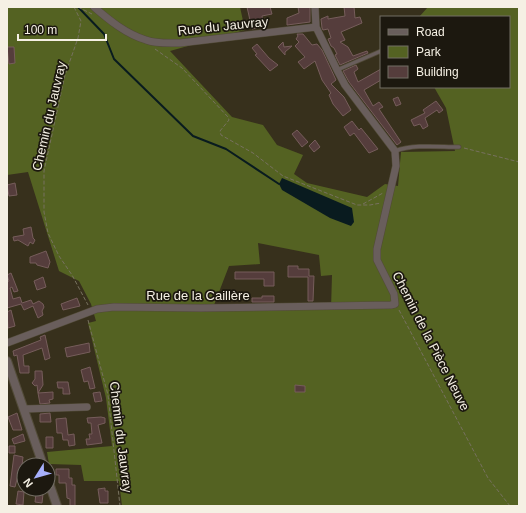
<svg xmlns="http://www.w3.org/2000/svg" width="526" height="513" viewBox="0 0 526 513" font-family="Helvetica,sans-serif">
	<rect width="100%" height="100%" fill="#37301c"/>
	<path fill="#546222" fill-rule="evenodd" d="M 7,7 L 240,7 L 245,30 L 170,51 L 232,117 L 263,125 L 277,145 L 303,155 L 294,174 L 307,183 L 367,197 L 385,184 L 398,186 L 401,152 L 455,151 L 446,108 L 434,87 L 509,87 L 509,17 L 419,17 L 428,7 L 519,7 L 519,506 L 122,506 L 119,481 L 84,481 L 81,465 L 49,464 L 47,452 L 112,446 L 106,398 L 88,323 L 96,321 L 91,304 L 79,281 L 59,271 L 28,172 L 7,175 ZM 258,243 L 319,255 L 321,276 L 332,275 L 331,309 L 214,305 L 229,266 L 260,264 Z"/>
	<path fill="#091b1f" d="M 282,178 L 352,208 L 354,222 L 351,226 L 330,218 L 282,190 L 279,184 Z"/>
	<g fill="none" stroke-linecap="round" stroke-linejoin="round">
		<path stroke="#091b1f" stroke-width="2" d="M 78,7 L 104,34 L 114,59 L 193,136 L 226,149 L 279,184"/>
	</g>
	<path fill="#553d3c" stroke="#765d5b" d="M 247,7 L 270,7 L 272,14 L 262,16 L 264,26 L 252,29 Z
		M 298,7 L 310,7 L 310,22 L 287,25 L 287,18 L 299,13 Z
		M 344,7 L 354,7 L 355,18 L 360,17 L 362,23 L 341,32 L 345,40 L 340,42 L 348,47 L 353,56 L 367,51 L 368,53 L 340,65 L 335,55 L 337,54 L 334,48 L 331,46 L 328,39 L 331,38 L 328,29 L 323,30 L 322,28 L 321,19 L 328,16 L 328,19 L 345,16 Z
		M 297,34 L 303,34 L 312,45 L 317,44 L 322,50 L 336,80 L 331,84 L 344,97 L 351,110 L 343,116 L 333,104 L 329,95 L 331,93 L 322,80 L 315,61 L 304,69 L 298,62 L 305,57 L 295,46 L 299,42 L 296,39 L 298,36 Z
		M 283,42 L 284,47 L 292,46 L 285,52 L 285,55 L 278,47 Z
		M 257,44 L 269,58 L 278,65 L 270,71 L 255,55 L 257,54 L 252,48 Z
		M 7,47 L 14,47 L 15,63 L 9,64 Z
		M 356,65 L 358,69 L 354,72 L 358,82 L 381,69 L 381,80 L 364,90 L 373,106 L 379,102 L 383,107 L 379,109 L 401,142 L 397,145 L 349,82 L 343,71 Z
		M 398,97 L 401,104 L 396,106 L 393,99 Z
		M 436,101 L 443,110 L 439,113 L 437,110 L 425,118 L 428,126 L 423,129 L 420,124 L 414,126 L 411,120 L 425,113 L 423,110 Z
		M 352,121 L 359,130 L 361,128 L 378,149 L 369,153 L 354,133 L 350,136 L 344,127 Z
		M 297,130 L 308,142 L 302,147 L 292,134 Z
		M 315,140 L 320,147 L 314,152 L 309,146 Z
		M 15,183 L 17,195 L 9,196 L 7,185 Z
		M 31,227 L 33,238 L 35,240 L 33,244 L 30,242 L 28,246 L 18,240 L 14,241 L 13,237 L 24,235 L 23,229 Z
		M 46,251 L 50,262 L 48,268 L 37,265 L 36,263 L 30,263 L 30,257 Z
		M 288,266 L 298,266 L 298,269 L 309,269 L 309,276 L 314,276 L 313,301 L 308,301 L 308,277 L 288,277 Z
		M 235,272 L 274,272 L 274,286 L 264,286 L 264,279 L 235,279 Z
		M 11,273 L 18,291 L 14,292 L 12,287 L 10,288 L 13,299 L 20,297 L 22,303 L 31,300 L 33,304 L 39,301 L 43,304 L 44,307 L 42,311 L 43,315 L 38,318 L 33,306 L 24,310 L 21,304 L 7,308 L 7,282 L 9,281 L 7,275 Z
		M 43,277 L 46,287 L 37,290 L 34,281 Z
		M 262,296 L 274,296 L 274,302 L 252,302 L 252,298 L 262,298 Z
		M 77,298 L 80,306 L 63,310 L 61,304 Z
		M 11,310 L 15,326 L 8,328 L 7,312 Z
		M 45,335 L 50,358 L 45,360 L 42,348 L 23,355 L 24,366 L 29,366 L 29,373 L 20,373 L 17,355 L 14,356 L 13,351 L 41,340 L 40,337 Z
		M 89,343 L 90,352 L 67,357 L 65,348 Z
		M 90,367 L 95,388 L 90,389 L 88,381 L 84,382 L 81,370 Z
		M 35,371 L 42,371 L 43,385 L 38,393 L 37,385 L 35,386 L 32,383 L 35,379 Z
		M 57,382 L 68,382 L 70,394 L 63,394 L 63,388 L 58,388 Z
		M 295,385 L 305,386 L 305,392 L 295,392 Z
		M 53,392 L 53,399 L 49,400 L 50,403 L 40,404 L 38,393 Z
		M 100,392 L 102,401 L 95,402 L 93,393 Z
		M 17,413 L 22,430 L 13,430 L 8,417 Z
		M 50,413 L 51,422 L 40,422 L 40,414 Z
		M 101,417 L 105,418 L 105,423 L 98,425 L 102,443 L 87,445 L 86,439 L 90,439 L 89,434 L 92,434 L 91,423 L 88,423 L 87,418 Z
		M 66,418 L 68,435 L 74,434 L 75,445 L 69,446 L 68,440 L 63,440 L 62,433 L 57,433 L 56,419 Z
		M 23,434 L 25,441 L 14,444 L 12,439 Z
		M 46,437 L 53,437 L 53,448 L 46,448 Z
		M 9,446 L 15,446 L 15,453 L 9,453 Z
		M 14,455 L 23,457 L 21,474 L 18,475 L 15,487 L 10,486 Z
		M 56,469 L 69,469 L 69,478 L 72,478 L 72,485 L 75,485 L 75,506 L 70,506 L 70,499 L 67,498 L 66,483 L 59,483 L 59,475 L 56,475 Z
		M 105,488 L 105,491 L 108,491 L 108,503 L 100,503 L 98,489 Z
		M 18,491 L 24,492 L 23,505 L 16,504 Z
		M 36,493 L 43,494 L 42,503 L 35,502 Z"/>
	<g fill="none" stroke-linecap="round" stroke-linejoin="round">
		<g stroke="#524b38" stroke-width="5">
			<path id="service" d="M 337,70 L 381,51
				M 395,151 C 415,144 438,147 459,147"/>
		</g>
		<g stroke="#524b38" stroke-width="8">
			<path id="minor" d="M 94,7 C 109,20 126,34 146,40 C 156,44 169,43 180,43 L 316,27
				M 7,343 L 97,309 L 114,307 L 201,308 L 391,305 L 395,304 L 394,294 L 377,260 L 377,249 L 396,166 L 395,151 L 345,85 L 337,70 L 316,27 L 315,7
				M 24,409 L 87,407"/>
		</g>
		<g stroke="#524b38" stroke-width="10">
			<path id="tertiary" d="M 7,361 L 43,465
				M 48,480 L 57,506"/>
		</g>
		<path stroke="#77715f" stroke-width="1" stroke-dasharray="4 2" stroke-linecap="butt" d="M 74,7 L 81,21 L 78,38 L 65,75 L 44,171 L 44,212 L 48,233 L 59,256 L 72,275 L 88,305
			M 78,7 L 92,14
			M 155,49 L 182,68 L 228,117 L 229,120 L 220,131 L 221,135 L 253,153 L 283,176 L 357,205 L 370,205 L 381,203
			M 464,148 L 519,162
			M 363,204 L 383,193
			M 399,310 L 488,478 L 510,506
			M 88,320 L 108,395 L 120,506"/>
		<use href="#service" stroke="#695e5c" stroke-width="3.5"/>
		<use href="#minor" stroke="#695e5c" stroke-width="7"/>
		<use href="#tertiary" stroke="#695e5c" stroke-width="8"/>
	</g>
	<g text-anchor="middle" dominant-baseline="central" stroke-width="3.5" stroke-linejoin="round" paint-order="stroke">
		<g font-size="13" fill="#f5f0e4" stroke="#1c180f">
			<text transform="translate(223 26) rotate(-6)">Rue du Jauvray</text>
			<text transform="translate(49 116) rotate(-77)">Chemin du Jauvray</text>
			<text x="198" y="295">Rue de la Caillère</text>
			<text transform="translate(431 341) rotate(63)">Chemin de la Pièce Neuve</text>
			<text transform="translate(121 437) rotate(83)">Chemin du Jauvray</text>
		</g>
	</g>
	<rect width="526" height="513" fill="none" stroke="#f5f0e4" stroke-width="16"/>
	<rect x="380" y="16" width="130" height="72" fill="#1c180f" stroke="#736e64"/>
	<rect x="388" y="29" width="20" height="6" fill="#695e5c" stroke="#736e64"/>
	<text x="416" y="36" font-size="12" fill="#f5f0e4">Road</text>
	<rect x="388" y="46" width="20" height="12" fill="#546222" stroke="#736e64"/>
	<text x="416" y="56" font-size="12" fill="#f5f0e4">Park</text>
	<rect x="388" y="66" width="20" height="12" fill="#553d3c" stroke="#736e64"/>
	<text x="416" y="76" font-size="12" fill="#f5f0e4">Building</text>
	<g transform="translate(36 477) rotate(233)"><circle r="19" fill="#1c180f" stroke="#736e64"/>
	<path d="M0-3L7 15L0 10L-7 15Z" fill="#a7b0fc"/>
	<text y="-6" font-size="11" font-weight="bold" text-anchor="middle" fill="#f5f0e4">N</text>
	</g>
	<path d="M18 34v6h88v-6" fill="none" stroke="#f5f0e4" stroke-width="2"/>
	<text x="24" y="34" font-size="12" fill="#f5f0e4" stroke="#1c180f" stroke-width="3" paint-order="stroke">100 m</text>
</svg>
